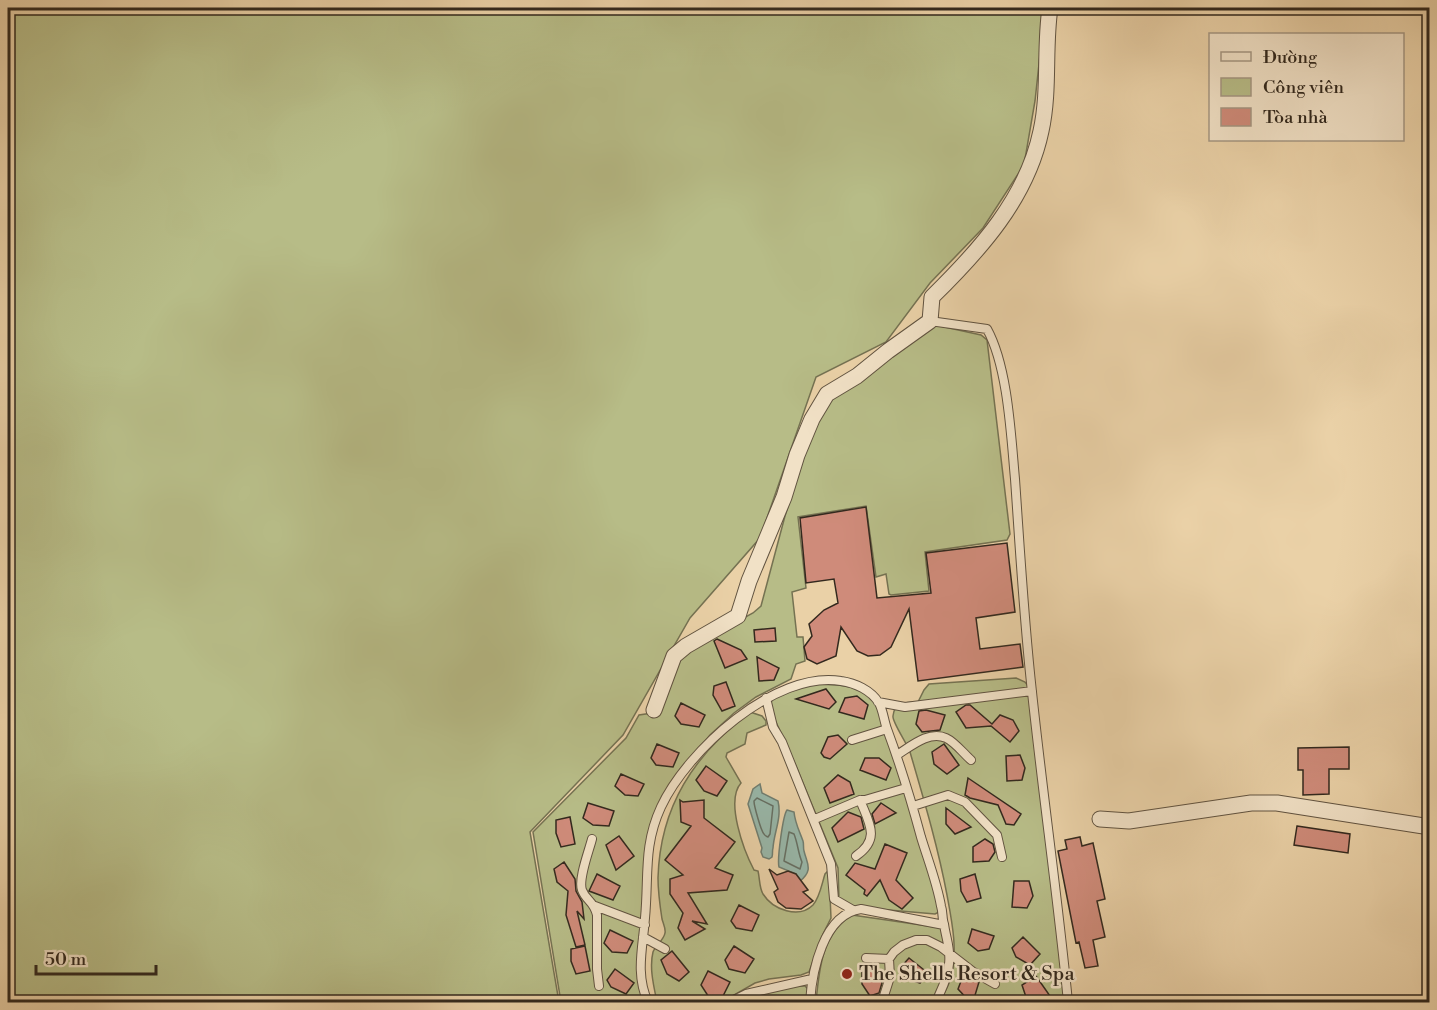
<svg xmlns="http://www.w3.org/2000/svg" width="1437" height="1010" viewBox="0 0 1437 1010" font-family="'Libre Bodoni',serif">
	<rect width="100%" height="100%" fill="#ead1a7"/>
	<filter id="stains"><feTurbulence type="fractalNoise" baseFrequency=".00333" numOctaves="4"/><feColorMatrix values="0 0 0 0 .2 0 0 0 0 .09 0 0 0 0 .02 0 0 0 .5 -.17"/></filter>
	<radialGradient id="worn" r=".72"><stop offset=".6" stop-color="#630" stop-opacity="0"/><stop offset="1" stop-color="#630" stop-opacity=".3"/></radialGradient>
	<path fill="#b7bc87" stroke="#757252" stroke-width="1.5" d="M 8,8 L 1045,8 L 1035,101 L 1024,165 L 983,228 L 930,283 L 886,342 L 816,377 L 760,538 L 690,618 L 623,735 L 530,832 L 559,1002 L 8,1002 Z
		M 931,324 L 981,335 L 987,340 L 1010,534 L 1007,540 L 925,552 L 929,591 L 891,595 L 889,594 L 886,574 L 876,577 L 866,506 L 798,517 L 806,588 L 792,592 L 797,637 L 803,637 L 805,661 L 796,664 L 791,679 L 756,697 L 734,713 L 710,735 L 694,755 L 652,827 L 639,979 L 644,1002 L 561,1002 L 533,832 L 626,738 L 639,715 L 659,712 L 677,659 L 711,636 L 753,613 L 761,606 L 785,516 L 815,423 L 829,396 Z
		M 1016,678 L 1025,682 L 1030,688 L 1066,1002 L 940,1002 C 943,994 949,986 951,977 C 958,950 952,922 947,895 C 938,847 924,800 910,752 C 907,743 892,722 893,716 C 894,702 907,702 918,702 L 924,690 L 929,684 Z
		M 817,684 C 843,685 857,684 877,703 L 940,907 L 939,912 L 935,914 L 854,907 L 839,899 L 838,868 L 796,766 L 771,711 L 770,705 L 773,698 L 798,688 Z
		M 750,712 L 762,716 L 766,721 L 766,725 L 747,733 L 745,744 L 727,753 L 726,757 L 741,783 C 725,801 744,851 754,870 L 758,871 C 760,879 759,887 763,894 C 773,910 799,919 813,905 C 820,897 822,883 825,874 L 827,872 L 829,873 L 831,918 L 823,934 L 809,972 L 801,975 L 769,979 L 755,983 L 722,1002 L 657,1002 C 654,987 649,968 653,952 C 655,946 664,940 665,933 C 666,929 663,923 662,919 C 660,906 658,891 658,878 C 660,806 694,755 750,712 Z
		M 852,915 L 942,928 C 954,956 943,976 934,1002 L 816,1002 C 819,970 822,933 852,915 Z
		M 798,986 L 805,986 L 808,989 L 807,1002 L 739,1002 L 749,995 Z"/>
	<path fill="#98b7a9" stroke="#707e71" stroke-width="1.5" d="M 760,784 L 762,793 L 778,801 C 782,818 774,832 773,848 C 772,851 773,854 772,857 L 769,859 L 763,857 L 761,852 L 762,848 L 748,804 L 753,789 Z
		M 787,810 L 794,812 C 795,823 799,830 803,841 C 804,844 803,848 804,851 C 807,864 814,870 799,882 L 796,874 L 779,867 C 777,859 783,815 787,810 Z"/>
	<g fill="none" stroke-linecap="round" stroke-linejoin="round">
		<path stroke="#667064" stroke-width="1.5" d="M 757,798 L 773,806 L 770,834 L 768,837 C 766,836 765,836 764,834 C 761,831 754,806 754,801 Z
			M 789,832 L 794,834 C 798,844 798,853 802,862 L 800,869 L 784,861 Z"/>
	</g>
	<path fill="#cf8b7a" stroke="#33291e" stroke-width="1.5" d="M 866,507 L 877,598 L 931,593 L 926,553 L 1007,543 L 1015,612 L 976,618 L 980,649 L 1020,644 L 1023,667 L 918,681 L 909,609 L 891,647 L 880,655 L 868,656 L 857,651 L 841,627 L 836,656 L 817,664 L 807,659 L 804,647 L 812,636 L 809,624 L 824,610 L 838,603 L 834,579 L 806,583 L 800,518 Z
		M 775,628 L 776,641 L 755,642 L 754,630 Z
		M 717,639 L 741,650 L 747,659 L 725,668 L 714,641 Z
		M 757,657 L 779,668 L 774,680 L 759,681 Z
		M 726,682 L 735,706 L 722,711 L 713,695 L 714,686 Z
		M 826,689 L 836,702 L 829,709 L 796,699 Z
		M 857,696 L 868,705 L 864,719 L 839,712 L 845,698 Z
		M 681,703 L 705,715 L 699,727 L 681,724 L 675,716 Z
		M 966,705 L 970,705 L 992,724 L 1000,715 L 1013,720 L 1019,731 L 1010,742 L 991,726 L 966,728 L 956,712 Z
		M 926,710 L 945,715 L 940,730 L 922,732 L 916,724 L 919,711 Z
		M 838,735 L 847,744 L 830,759 L 824,757 L 821,753 L 828,737 Z
		M 657,744 L 679,753 L 673,767 L 656,765 L 651,758 Z
		M 944,744 L 959,765 L 947,774 L 934,764 L 932,752 Z
		M 1349,747 L 1349,769 L 1329,769 L 1329,794 L 1303,795 L 1303,770 L 1298,770 L 1298,748 Z
		M 1020,755 L 1025,768 L 1022,780 L 1007,781 L 1006,756 Z
		M 865,758 L 879,758 L 891,768 L 886,780 L 860,770 Z
		M 706,766 L 727,781 L 717,796 L 704,791 L 696,780 Z
		M 621,774 L 644,784 L 638,796 L 625,795 L 615,786 Z
		M 838,775 L 850,782 L 854,794 L 830,803 L 824,788 Z
		M 968,778 L 1021,814 L 1014,825 L 1006,824 L 998,805 L 970,798 L 965,795 Z
		M 680,800 L 683,802 L 704,800 L 704,818 L 735,842 L 715,868 L 733,875 L 727,890 L 688,893 L 707,924 L 692,921 L 705,929 L 685,940 L 678,928 L 683,913 L 670,894 L 670,879 L 683,875 L 665,860 L 691,826 L 681,822 Z
		M 588,803 L 614,811 L 609,826 L 593,825 L 583,818 Z
		M 881,803 L 896,813 L 875,824 L 872,814 Z
		M 946,808 L 971,827 L 955,834 L 946,824 Z
		M 848,812 L 861,817 L 864,829 L 838,842 L 832,828 Z
		M 570,817 L 575,844 L 561,847 L 556,833 L 556,820 Z
		M 1297,826 L 1350,834 L 1348,853 L 1294,845 Z
		M 619,836 L 634,856 L 616,870 L 606,845 Z
		M 1080,837 L 1082,846 L 1093,843 L 1105,899 L 1097,901 L 1105,937 L 1093,940 L 1098,966 L 1085,968 L 1079,942 L 1076,943 L 1058,851 L 1067,849 L 1065,840 Z
		M 985,839 L 993,844 L 995,852 L 989,861 L 973,862 L 973,847 Z
		M 885,844 L 907,853 L 896,880 L 913,898 L 902,909 L 889,900 L 880,880 L 867,896 L 864,894 L 865,890 L 846,875 L 855,863 L 875,869 Z
		M 564,862 L 575,879 L 576,891 L 582,902 L 584,919 L 577,911 L 585,945 L 576,947 L 566,915 L 568,891 L 557,882 L 554,869 Z
		M 769,869 L 777,875 L 788,871 L 796,874 L 808,890 L 803,892 L 813,901 L 801,909 L 786,908 L 778,902 L 774,892 L 778,889 Z
		M 597,874 L 620,886 L 613,900 L 589,891 Z
		M 975,874 L 981,898 L 967,902 L 961,891 L 960,879 Z
		M 1014,881 L 1029,881 L 1033,896 L 1027,908 L 1012,907 Z
		M 739,905 L 759,915 L 752,931 L 736,928 L 731,921 Z
		M 972,929 L 994,936 L 989,949 L 978,951 L 968,943 Z
		M 610,930 L 633,941 L 627,953 L 612,952 L 604,943 Z
		M 1023,937 L 1040,954 L 1030,965 L 1016,957 L 1012,948 Z
		M 585,946 L 590,971 L 576,974 L 571,961 L 571,949 Z
		M 734,946 L 754,959 L 745,973 L 729,969 L 725,960 Z
		M 672,951 L 689,972 L 679,981 L 667,974 L 661,960 Z
		M 909,958 L 928,973 L 920,983 L 905,978 L 901,967 Z
		M 877,967 L 882,983 L 879,993 L 870,996 L 862,984 L 862,972 Z
		M 615,969 L 634,983 L 626,994 L 611,987 L 607,980 Z
		M 708,971 L 730,982 L 720,1002 L 712,1002 L 701,985 Z
		M 963,976 L 979,982 L 973,1002 L 970,1002 L 958,989 Z
		M 1036,976 L 1050,996 L 1040,1002 L 1032,1002 L 1026,997 L 1022,985 Z"/>
	<g fill="none" stroke-linecap="round" stroke-linejoin="round">
		<g stroke="#615340" stroke-width="10">
			<path id="lane" d="M 930,321 L 987,329 C 1008,367 1011,436 1015,479 C 1020,550 1024,621 1032,692 C 1043,796 1058,899 1068,1002
				M 766,698 L 773,727 L 782,742 L 831,864 L 834,899 L 853,910
				M 878,702 L 905,707 L 1032,691
				M 852,740 L 887,729
				M 897,755 C 910,747 929,730 946,738 C 955,742 964,754 971,760
				M 913,806 L 948,795 L 965,802 L 997,835 L 1002,857
				M 815,819 L 860,800 L 865,800 L 906,788
				M 592,839 C 589,851 578,879 582,890 C 586,901 594,901 597,915 L 597,969 L 599,986
				M 856,856 C 881,839 869,823 860,800
				M 595,906 L 645,925
				M 643,937 L 665,949
				M 866,958 L 889,959
				M 648,1002 C 635,974 643,947 645,918 C 649,876 643,846 661,807 C 687,751 775,670 841,681 C 855,683 871,690 879,703 C 883,710 884,721 887,729 C 900,764 911,800 921,837 C 928,860 937,883 941,906 C 943,912 942,919 944,924 C 946,939 951,949 949,964 C 948,978 941,990 936,1002
				M 730,1002 L 746,994 L 812,979
				M 810,1002 C 812,972 823,914 861,909 L 944,925
				M 882,1002 L 890,977 L 889,959 L 894,952 L 903,945 L 916,940 L 927,940 L 941,947 L 972,971 L 995,984"/>
		</g>
		<g stroke="#615340" stroke-width="17">
			<path id="street" d="M 654,710 L 674,656 L 686,646 L 738,616 L 749,581 L 784,497 L 797,455 L 812,419 L 827,394 L 857,376 L 888,351 L 930,321 L 932,297 C 980,250 1027,198 1041,131 C 1050,90 1044,48 1050,8
				M 1100,819 L 1129,821 L 1251,803 L 1277,803 L 1430,827"/>
		</g>
		<use href="#lane" stroke="#f1e1c6" stroke-width="8"/>
		<use href="#street" stroke="#f1e1c6" stroke-width="15"/>
	</g>
	<circle fill="#8f2418" stroke="#f1e1c6" stroke-width="2" cx="847" cy="974" r="6"/>
	<g text-anchor="middle" dominant-baseline="central" stroke-width="5" stroke-linejoin="round" paint-order="stroke">
		<g font-size="20" fill="#33291e" stroke="#f1e1c6" text-anchor="start">
			<text x="859" y="974">The Shells Resort &amp; Spa</text>
		</g>
	</g>
	<rect width="1437" height="1010" fill="none" stroke="#ead1a7" stroke-width="30"/>
	<rect x="9" y="9" width="1419" height="992" fill="none" stroke="#33291e" stroke-width="3"/>
	<rect x="15" y="15" width="1407" height="980" fill="none" stroke="#33291e" stroke-width="1.5"/>
	<rect x="1209" y="33" width="195" height="108" fill="#f1e1c6" stroke="#a59783" stroke-width="1.5"/>
	<rect x="1221" y="52" width="30" height="9" fill="#f1e1c6" stroke="#a59783" stroke-width="1.5"/>
	<text x="1263" y="63" font-size="18" fill="#33291e">Đường</text>
	<rect x="1221" y="78" width="30" height="18" fill="#b7bc87" stroke="#a59783" stroke-width="1.5"/>
	<text x="1263" y="93" font-size="18" fill="#33291e">Công viên</text>
	<rect x="1221" y="108" width="30" height="18" fill="#cf8b7a" stroke="#a59783" stroke-width="1.5"/>
	<text x="1263" y="123" font-size="18" fill="#33291e">Tòa nhà</text>
	<path d="M36 965v9h120v-9" fill="none" stroke="#33291e" stroke-width="3"/>
	<text x="45" y="965" font-size="18" fill="#33291e" stroke="#f1e1c6" stroke-width="4.5" paint-order="stroke">50 m</text>
	<rect width="100%" height="100%" filter="url(#stains)"/>
	<rect width="100%" height="100%" fill="url(#worn)"/>
</svg>
